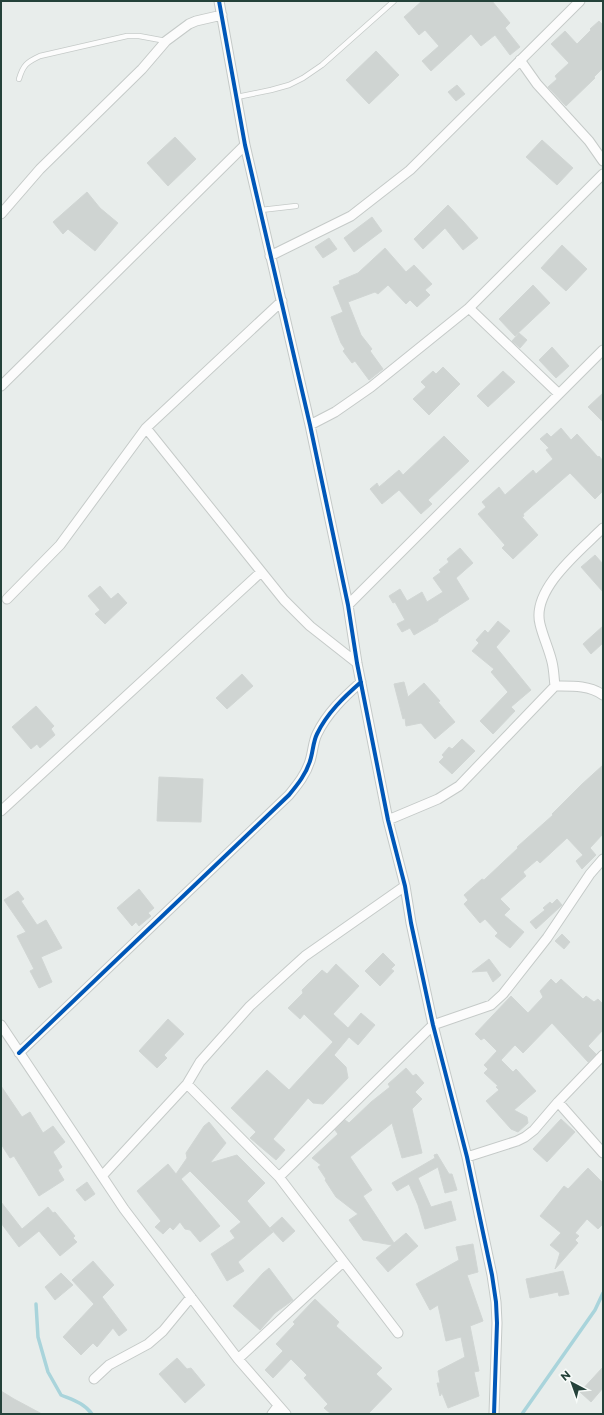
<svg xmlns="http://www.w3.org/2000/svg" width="604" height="1415" viewBox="0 0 604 1415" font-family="Montserrat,sans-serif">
	<rect width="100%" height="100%" fill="#e8edeb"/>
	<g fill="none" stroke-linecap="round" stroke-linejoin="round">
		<path stroke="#a9d4db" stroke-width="3.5" d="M 36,1304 L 38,1337 L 48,1372 L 61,1395 C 73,1400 84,1403 92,1414
			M 522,1414 L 595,1310 L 603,1293"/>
	</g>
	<path fill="#cfd4d2" stroke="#d1d6d4" d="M 422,1 L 492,1 L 510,23 L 505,28 L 520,47 L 510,55 L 495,35 L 481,46 L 471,34 L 431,71 L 422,61 L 439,46 L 425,30 L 419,35 L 404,17 Z
		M 599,21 L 603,25 L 603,68 L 594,77 L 595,78 L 566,106 L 548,87 L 557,79 L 555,76 L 569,63 L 551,44 L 565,31 L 577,44 L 591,30 L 590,29 Z
		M 376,51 L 399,75 L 369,104 L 346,80 Z
		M 457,85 L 465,94 L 456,101 L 448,92 Z
		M 175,137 L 196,159 L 168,186 L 147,163 Z
		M 542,140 L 573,168 L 557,185 L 526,157 Z
		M 87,192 L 100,208 L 118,223 L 95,251 L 68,229 L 63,234 L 53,222 Z
		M 448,205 L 463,221 L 478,238 L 463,250 L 445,228 L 423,249 L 414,239 Z
		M 372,217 L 382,231 L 354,252 L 344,238 Z
		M 329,238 L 337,249 L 323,258 L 315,247 Z
		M 562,245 L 587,269 L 566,291 L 541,268 Z
		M 385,248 L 406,272 L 414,265 L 432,284 L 425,290 L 430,295 L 417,307 L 410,300 L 406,304 L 388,285 L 378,294 L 375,292 L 348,302 L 361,335 L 372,349 L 370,351 L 383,369 L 369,380 L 355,361 L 352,363 L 343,351 L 345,349 L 341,343 L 331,317 L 343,312 L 333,287 L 340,284 L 339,281 L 358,273 Z
		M 533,285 L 550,303 L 515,336 L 499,319 Z
		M 519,333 L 527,340 L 520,348 L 512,341 Z
		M 552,347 L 569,366 L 556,378 L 539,360 Z
		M 443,367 L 460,384 L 429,415 L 413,399 L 426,387 L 421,382 L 433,371 L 436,374 Z
		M 503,371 L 515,382 L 488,407 L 477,396 Z
		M 603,393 L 603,422 L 588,407 Z
		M 561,428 L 571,440 L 577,434 L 598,457 L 599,456 L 603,461 L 603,491 L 595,499 L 570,473 L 523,514 L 524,516 L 522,517 L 538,535 L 513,559 L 502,548 L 505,545 L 478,514 L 486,507 L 482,502 L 499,487 L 505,495 L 533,470 L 536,474 L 553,459 L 546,450 L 549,448 L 540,439 L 547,433 L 551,437 Z
		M 444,436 L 469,461 L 428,500 L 432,504 L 421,514 L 399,490 L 382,504 L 370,489 L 377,483 L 379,487 L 399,470 L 403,475 Z
		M 460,548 L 473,563 L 456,578 L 469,599 L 438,619 L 438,621 L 414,635 L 410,628 L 402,632 L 397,624 L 405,620 L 395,602 L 393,603 L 389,596 L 400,589 L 407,601 L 422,592 L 427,602 L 443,592 L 433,578 L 441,572 L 439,570 L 449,562 L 447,559 Z
		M 595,555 L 603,564 L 603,592 L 581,567 Z
		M 100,586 L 111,599 L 118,593 L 127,603 L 105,624 L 95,614 L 100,610 L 88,596 Z
		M 498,621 L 510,631 L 496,647 L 531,690 L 511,707 L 515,711 L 493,734 L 480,721 L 508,692 L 491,672 L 494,669 L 472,651 L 479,643 L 476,640 L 485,630 L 488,633 Z
		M 603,626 L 603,643 L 591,654 L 583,644 Z
		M 242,674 L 253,686 L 227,709 L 216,698 Z
		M 404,682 L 408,697 L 424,683 L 440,701 L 438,702 L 455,722 L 435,739 L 421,723 L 406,726 L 405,718 L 403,719 L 394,684 Z
		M 36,706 L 54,726 L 51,729 L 55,735 L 40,748 L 37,744 L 31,749 L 12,727 Z
		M 462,739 L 475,751 L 452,774 L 439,762 L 444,757 L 442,755 L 449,747 L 452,749 Z
		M 603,765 L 603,834 L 590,848 L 596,855 L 582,869 L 576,861 L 583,855 L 567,838 L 540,863 L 537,860 L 523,872 L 526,876 L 500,899 L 510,909 L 504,915 L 524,932 L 510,948 L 495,936 L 498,933 L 485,919 L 480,923 L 464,904 L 468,900 L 464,895 L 482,879 L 484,880 L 518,848 L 517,847 L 553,815 L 552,814 L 581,785 Z
		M 159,777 L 203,779 L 201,822 L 157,821 Z
		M 139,889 L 154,908 L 148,913 L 151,916 L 139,926 L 136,922 L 132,926 L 117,908 Z
		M 18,891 L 24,899 L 21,901 L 37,925 L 46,920 L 62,948 L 41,957 L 52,982 L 39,988 L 30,971 L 34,969 L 17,936 L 26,932 L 4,900 Z
		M 557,899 L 562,905 L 560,907 L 536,929 L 530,922 L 545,910 L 543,908 L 550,902 L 552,904 Z
		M 562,934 L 570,942 L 564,949 L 555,941 Z
		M 383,953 L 395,965 L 391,969 L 394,971 L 380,986 L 365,971 Z
		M 489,959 L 501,975 L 493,982 L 487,971 L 472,972 Z
		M 336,964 L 359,986 L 333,1014 L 348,1028 L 361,1013 L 375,1025 L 358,1045 L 349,1037 L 334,1055 L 346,1067 L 348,1078 L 323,1104 L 313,1103 L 308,1098 L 273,1139 L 285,1150 L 276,1160 L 250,1138 L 256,1132 L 231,1108 L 267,1070 L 289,1090 L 333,1042 L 304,1014 L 300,1019 L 288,1008 L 303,993 L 302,990 L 322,970 L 327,974 Z
		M 551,979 L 556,984 L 561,979 L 583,999 L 586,996 L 594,1002 L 598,999 L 603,1004 L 603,1030 L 588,1046 L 596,1054 L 588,1062 L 552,1023 L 523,1053 L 515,1045 L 501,1060 L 513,1072 L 516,1069 L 536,1091 L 514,1110 L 527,1117 L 528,1123 L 518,1132 L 511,1129 L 486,1101 L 499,1090 L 496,1087 L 498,1086 L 484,1073 L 488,1069 L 484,1065 L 497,1051 L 484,1038 L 481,1040 L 475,1034 L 511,996 L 528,1013 L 543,997 L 540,991 Z
		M 168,1019 L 184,1034 L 164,1055 L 167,1058 L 157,1068 L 139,1051 Z
		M 406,1068 L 413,1076 L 416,1074 L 424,1083 L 415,1092 L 422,1099 L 412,1109 L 422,1153 L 402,1158 L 392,1123 L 350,1157 L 372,1190 L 363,1196 L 394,1243 L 406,1233 L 418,1246 L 388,1272 L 376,1258 L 392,1245 L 363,1240 L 349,1220 L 358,1214 L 336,1197 L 325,1180 L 326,1179 L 318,1167 L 321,1165 L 312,1158 L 338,1134 L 335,1130 L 345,1120 L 349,1123 L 371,1102 L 390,1087 L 388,1084 Z
		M 1,1086 L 22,1117 L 30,1112 L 43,1133 L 53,1126 L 65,1142 L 53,1152 L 62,1167 L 58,1170 L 64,1180 L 39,1196 L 14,1156 L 10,1158 L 1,1144 Z
		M 561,1119 L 575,1132 L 547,1162 L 533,1149 Z
		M 209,1122 L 226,1143 L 210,1163 L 237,1155 L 265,1183 L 247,1201 L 273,1232 L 238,1262 L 244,1271 L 227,1281 L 211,1254 L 235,1238 L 230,1231 L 241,1222 L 190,1171 L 181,1179 L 220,1226 L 200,1242 L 190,1230 L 185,1229 L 180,1222 L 173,1230 L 170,1227 L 163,1234 L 155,1227 L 161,1221 L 137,1191 L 168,1164 L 176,1174 L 187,1158 L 186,1153 L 204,1126 Z
		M 437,1154 L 449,1174 L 452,1174 L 457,1190 L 445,1193 L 438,1167 L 418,1178 L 431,1207 L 451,1201 L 456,1220 L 425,1229 L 418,1205 L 409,1184 L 397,1191 L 392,1183 L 435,1158 L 434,1155 Z
		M 588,1168 L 603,1183 L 603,1224 L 598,1229 L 587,1219 L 575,1233 L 579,1236 L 575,1240 L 578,1243 L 555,1269 L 560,1253 L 550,1245 L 561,1233 L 540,1216 L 564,1186 L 568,1189 Z
		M 87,1182 L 95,1194 L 85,1201 L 76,1190 Z
		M 1,1202 L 22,1229 L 48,1207 L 53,1213 L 55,1212 L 75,1236 L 73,1238 L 77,1242 L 60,1256 L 39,1231 L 19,1247 L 1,1223 Z
		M 282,1217 L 295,1231 L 283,1242 L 270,1228 Z
		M 473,1244 L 478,1272 L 467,1275 L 483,1321 L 470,1326 L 479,1371 L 474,1372 L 479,1396 L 448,1408 L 442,1393 L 440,1396 L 437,1383 L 440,1383 L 438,1371 L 465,1357 L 461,1337 L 446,1341 L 438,1305 L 430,1310 L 416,1284 L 459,1260 L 456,1247 Z
		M 93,1261 L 114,1285 L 102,1297 L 127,1330 L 119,1336 L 113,1328 L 97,1347 L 93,1343 L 81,1355 L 63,1337 L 94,1304 L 72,1280 Z
		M 269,1268 L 293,1300 L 275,1313 L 260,1330 L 233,1306 L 263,1273 Z
		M 563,1271 L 569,1294 L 559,1296 L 558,1292 L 530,1298 L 526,1279 Z
		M 61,1273 L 73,1285 L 55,1300 L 45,1287 Z
		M 315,1299 L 339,1322 L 336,1326 L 382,1368 L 376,1374 L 392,1389 L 368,1414 L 331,1414 L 324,1408 L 328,1404 L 304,1378 L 307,1375 L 291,1359 L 273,1378 L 265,1370 L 283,1351 L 276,1344 L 295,1324 L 293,1322 Z
		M 177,1358 L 187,1369 L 191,1368 L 205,1385 L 185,1403 L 159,1374 Z
		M 603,1367 L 603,1388 L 591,1402 L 580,1392 Z
		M 1,1391 L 14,1399 L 42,1414 L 1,1414 Z"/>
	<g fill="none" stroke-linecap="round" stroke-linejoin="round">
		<g stroke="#c5cac8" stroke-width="6">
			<path id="service" d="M 19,79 C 23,65 27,62 40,56 L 127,36 L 139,36 L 166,41
				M 237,97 L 271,90 L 289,85 L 303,78 L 322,65 L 394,1
				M 261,210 L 296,206"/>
		</g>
		<g stroke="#c5cac8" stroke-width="11">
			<path id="minor" d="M 219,1 L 245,145 L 310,425 L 348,605 L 357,663 L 388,820 L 405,886 L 411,923 L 433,1025 L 467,1157 L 492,1275 L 496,1302 L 497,1323 L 494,1414
				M 520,60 L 537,84 L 589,141 L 603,161
				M 1,214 L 40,169 L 142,69 L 166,41 L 189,24 L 196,21 L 222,15
				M 270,256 L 351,216 L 410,170 L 580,1
				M 469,308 L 559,394
				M 1,386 L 245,145
				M 310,425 L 335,412 L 371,387 L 469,308 L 603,174
				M 146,428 L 284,600 L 310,626 L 357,663
				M 7,599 L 60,545 L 146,428 L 282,301
				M 348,605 L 603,350
				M 555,686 C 554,678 554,670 552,662 C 549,649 543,637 540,624 C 531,589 581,550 603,528
				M 1,811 L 261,572
				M 388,820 L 438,799 L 459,786 L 555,686 C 571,686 589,685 603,695
				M 1,1025 L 124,1209 L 238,1359 L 286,1414
				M 19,1053 L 289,795 C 298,784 306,774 310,761 C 313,752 313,742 317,734 C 327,713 344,697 361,682
				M 187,1084 L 279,1177 L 398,1333
				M 558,1102 L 603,1153
				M 467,1157 L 517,1141 L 525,1137 L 534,1130 L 558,1102 L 603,1055
				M 102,1176 L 187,1084 L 200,1062 L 250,1006 L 305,956 L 405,886
				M 279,1177 L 433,1025 L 491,1005 L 503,994 L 547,938 L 590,874 L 603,859
				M 238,1359 L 343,1262
				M 94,1379 L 109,1365 L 148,1344 L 163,1331 L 191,1297
				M 272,1414 L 278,1406"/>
		</g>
		<use href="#service" stroke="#fcfcfc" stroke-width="4.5"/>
		<use href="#minor" stroke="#fcfcfc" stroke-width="9"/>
		<g stroke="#f7fbf9" stroke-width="6">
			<path id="cycleway" d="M 219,1 L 245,145 L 310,425 L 348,605 L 357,663 L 388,820 L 405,886 L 411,923 L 433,1025 L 467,1157 L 492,1275 L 496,1302 L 497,1323 L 494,1414
				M 19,1053 L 289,795 C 298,784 306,774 310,761 C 313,752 313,742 317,734 C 327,713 344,697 361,682"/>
		</g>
		<use href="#cycleway" stroke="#0057b8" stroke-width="4"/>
	</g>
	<rect width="604" height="1415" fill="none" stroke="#24423a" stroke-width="4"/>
	<g transform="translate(572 1383) rotate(319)" stroke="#f7fbf9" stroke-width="3" paint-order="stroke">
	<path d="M0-3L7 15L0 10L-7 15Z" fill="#24423a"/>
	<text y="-6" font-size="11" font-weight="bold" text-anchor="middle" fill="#24423a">N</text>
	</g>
</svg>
